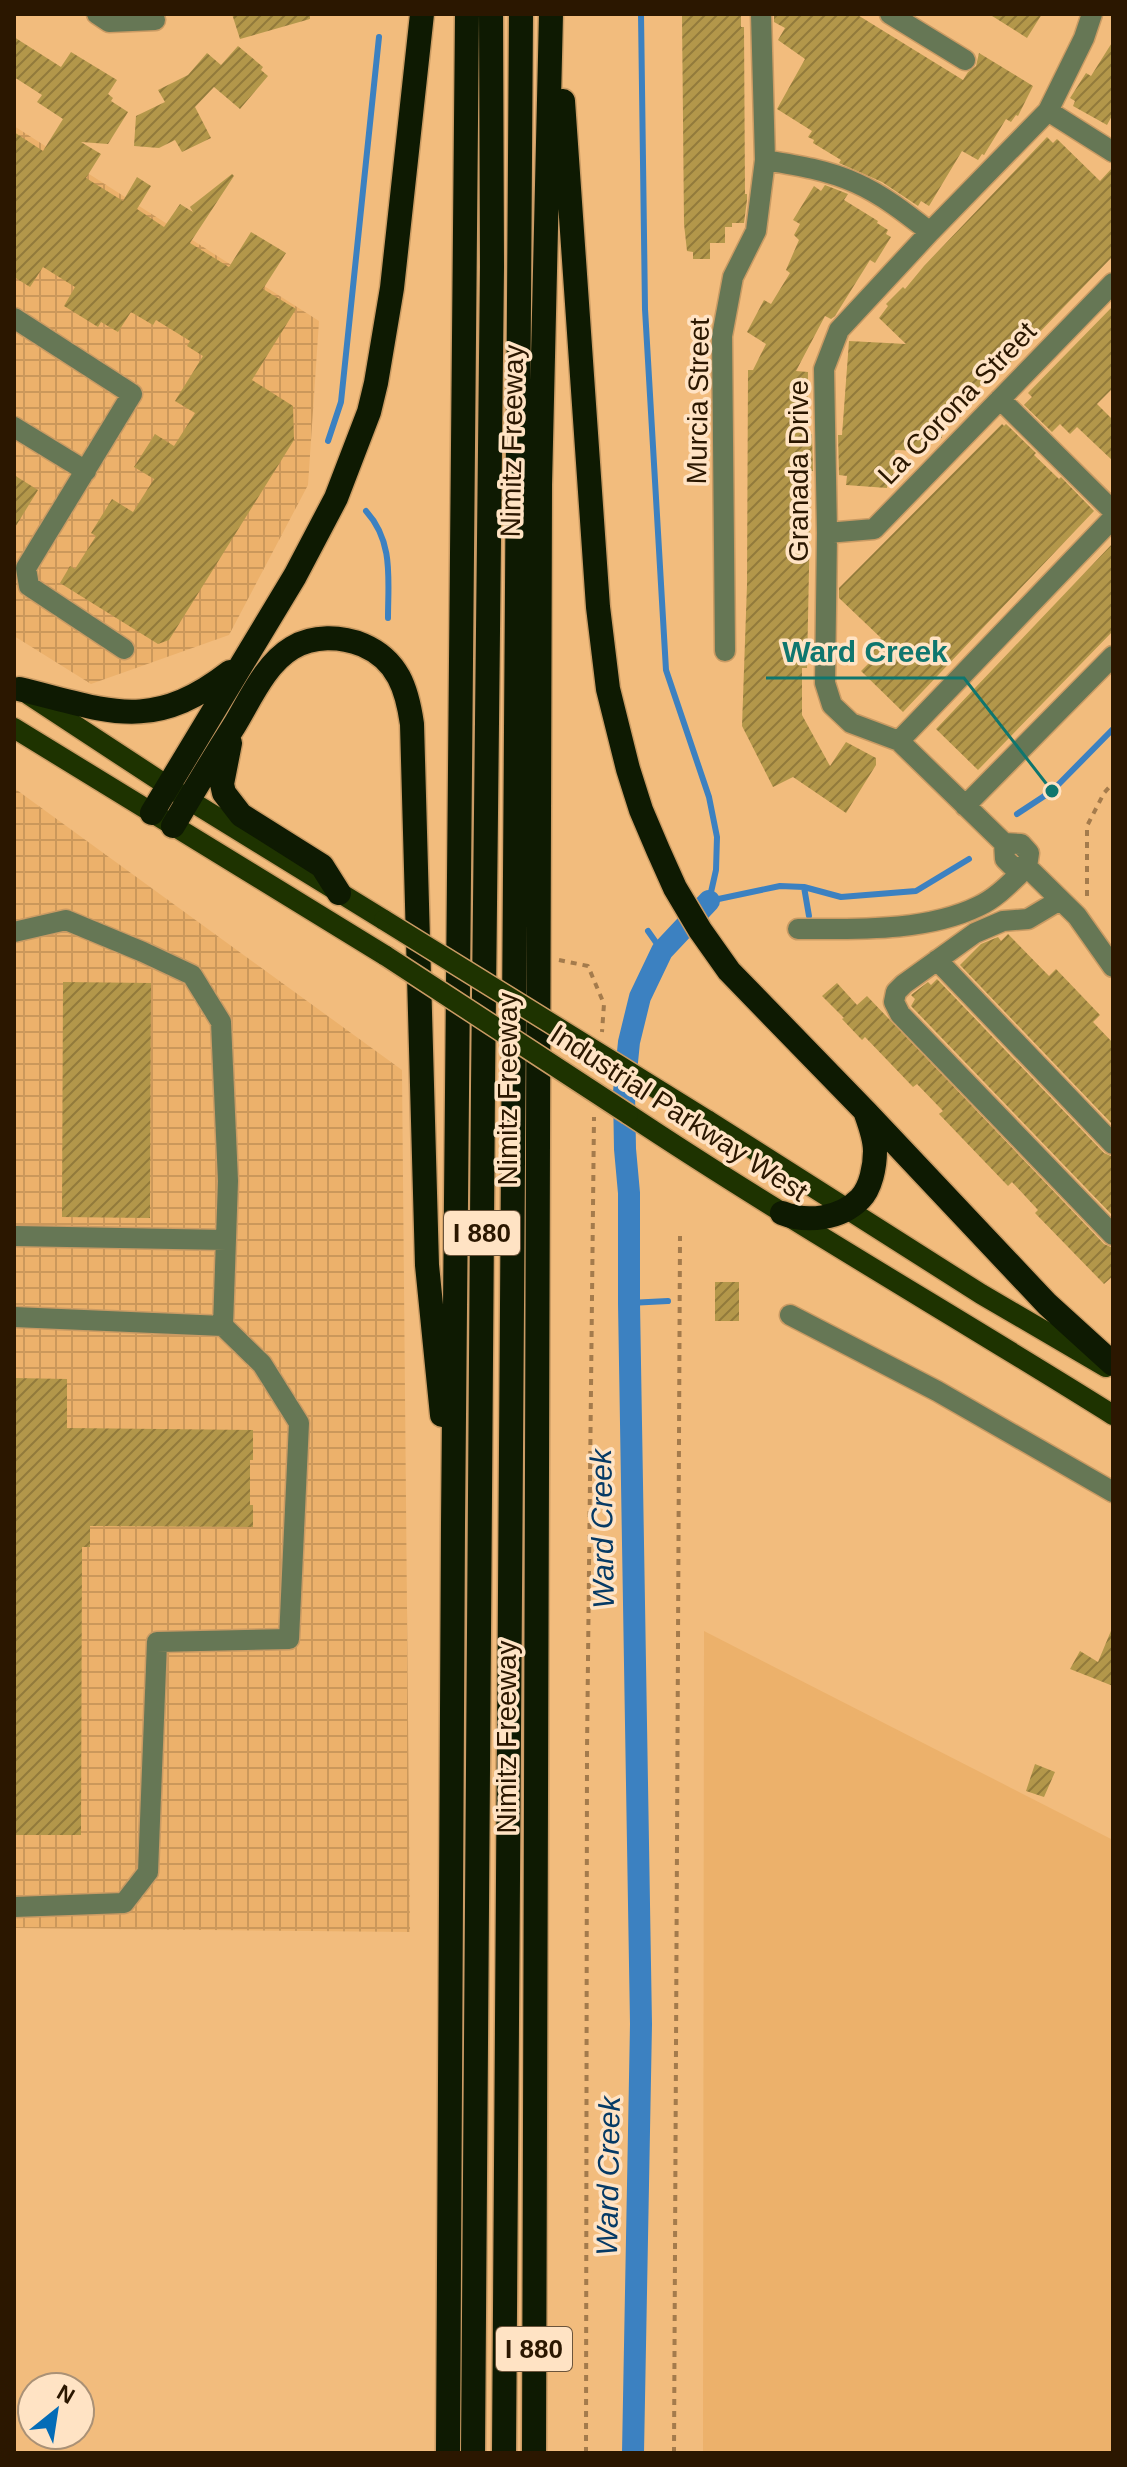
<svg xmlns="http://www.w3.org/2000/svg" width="1127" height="2467" viewBox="0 0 1127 2467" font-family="Arial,sans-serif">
	<defs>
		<pattern id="industrial-grid" width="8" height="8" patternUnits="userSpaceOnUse" patternTransform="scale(2)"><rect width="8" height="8" fill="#ecb16b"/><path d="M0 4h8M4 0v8" fill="none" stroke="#cb985b"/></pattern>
		<pattern id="building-hatch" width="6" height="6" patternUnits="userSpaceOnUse" patternTransform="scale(2)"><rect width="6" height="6" fill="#b3974a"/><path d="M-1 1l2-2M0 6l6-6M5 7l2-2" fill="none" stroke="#927a3b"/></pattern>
	</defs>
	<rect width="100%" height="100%" fill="#f2bc7d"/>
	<path fill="#ecb16b" d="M 704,1631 L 1113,1840 L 1113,2453 L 703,2453 Z"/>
	<path fill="url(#industrial-grid)" d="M 14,126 L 319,321 L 308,485 L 229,635 L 91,684 L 14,636 Z
		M 14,788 L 402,1070 L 410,1932 L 14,1928 Z"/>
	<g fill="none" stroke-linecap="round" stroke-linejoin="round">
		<path stroke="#3c81c1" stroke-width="6" d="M 641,14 L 645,309 L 666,670 L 709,797 L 717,837 L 716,870 L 709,901 L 780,886 L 804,887 L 841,897 L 916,891 L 969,859
			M 328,441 L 341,402 L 379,37
			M 366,511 C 394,542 388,579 388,618
			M 1017,814 L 1052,791 L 1113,729
			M 804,887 L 809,916
			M 648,931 L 662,951
			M 629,1303 L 668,1301"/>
		<path stroke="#3c81c1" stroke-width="22" d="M 633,2453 L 641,2024 L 629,1303 L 629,1193 L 625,1149 L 624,1092 L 629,1042 L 640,997 L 662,951 L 709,901"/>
	</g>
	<path fill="url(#building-hatch)" d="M 232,14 L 310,14 L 310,19 L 240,39 Z
		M 774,14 L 856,14 L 963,80 L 968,72 L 976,66 L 979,53 L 1033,86 L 1018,116 L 1016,115 L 1011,122 L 1006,119 L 984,155 L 982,154 L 978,160 L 962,151 L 929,206 L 921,201 L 918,206 L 882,182 L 839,163 L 841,160 L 813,143 L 814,140 L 808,137 L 812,131 L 777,109 L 805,59 L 778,40 L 785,28 L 774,22 Z
		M 989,14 L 1042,14 L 1027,38 Z
		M 682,16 L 741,16 L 741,27 L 744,27 L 745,194 L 747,194 L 747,200 L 744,223 L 732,223 L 732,227 L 725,227 L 725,243 L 710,243 L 710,259 L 693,259 L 693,252 L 687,251 L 684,224 Z
		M 14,37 L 61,67 L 71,52 L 117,80 L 108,94 L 113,98 L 111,101 L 128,112 L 108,144 L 81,142 L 101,154 L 86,178 L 123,201 L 137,177 L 151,186 L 137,209 L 164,227 L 180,204 L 193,212 L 190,207 L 232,174 L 234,176 L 190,243 L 229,267 L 251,232 L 286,253 L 263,289 L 296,309 L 252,380 L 293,406 L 294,440 L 169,640 L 158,644 L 60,583 L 70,566 L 75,569 L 96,536 L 91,533 L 112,499 L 133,512 L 154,479 L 134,467 L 155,434 L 174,446 L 195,413 L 175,401 L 203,356 L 187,346 L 190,341 L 156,320 L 153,325 L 131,312 L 118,332 L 101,322 L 98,327 L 64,306 L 75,287 L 43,267 L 30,287 L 14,277 L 14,132 L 43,151 L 63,119 L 37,102 L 42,95 L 14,77 Z
		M 1113,41 L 1113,114 L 1107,125 L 1073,106 L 1075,101 L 1070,98 L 1086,73 L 1091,76 Z
		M 238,46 L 263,67 L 261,70 L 268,76 L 240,109 L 214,87 L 195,107 L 211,138 L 182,152 L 175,140 L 159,148 L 134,146 L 136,116 L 165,102 L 158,90 L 188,75 L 207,53 L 221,65 Z
		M 1047,137 L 1053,143 L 1057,139 L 1100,181 L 1113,167 L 1113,256 L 987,387 L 983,383 L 963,402 L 958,397 L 943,416 L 942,438 L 933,439 L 933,442 L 928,442 L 928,451 L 895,450 L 893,478 L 888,478 L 887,488 L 846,485 L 847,476 L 839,475 L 838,435 L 842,435 L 849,341 L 906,344 L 879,318 L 888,306 L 886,304 L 903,287 L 905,289 L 924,266 Z
		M 825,185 L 848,194 L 844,200 L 878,221 L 877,223 L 888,230 L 886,234 L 891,237 L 875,263 L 870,260 L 835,316 L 831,319 L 825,316 L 796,371 L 808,372 L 807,434 L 812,434 L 813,471 L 811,471 L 807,668 L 802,668 L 802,715 L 830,766 L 846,742 L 876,758 L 876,765 L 846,813 L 793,777 L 773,787 L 742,726 L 747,585 L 748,370 L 753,370 L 766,344 L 747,332 L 764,300 L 771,304 L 790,273 L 786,270 L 799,240 L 794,235 L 800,224 L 793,220 L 814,186 L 821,191 Z
		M 1113,306 L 1113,388 L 1097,404 L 1113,420 L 1113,461 L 1077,427 L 1070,434 L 1060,424 L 1052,432 L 1024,405 L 1032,397 L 1028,393 Z
		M 1002,424 L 1004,426 L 1006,424 L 1036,453 L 1034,455 L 1059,479 L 1061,477 L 1094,511 L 903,712 L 861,671 L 874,658 L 868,652 L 881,638 L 839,598 L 839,588 Z
		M 14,475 L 38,490 L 14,529 Z
		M 1113,543 L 1113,631 L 978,770 L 936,729 Z
		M 1008,934 L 1049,976 L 1056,969 L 1100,1015 L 1093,1022 L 1113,1043 L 1113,1125 L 960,965 L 981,944 L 998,937 L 1001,941 Z
		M 937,979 L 1104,1153 L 1113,1157 L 1113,1216 L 911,1006 L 915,999 L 911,995 L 928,982 L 931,985 Z
		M 63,982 L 151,983 L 150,1218 L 62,1217 Z
		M 837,983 L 857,1005 L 867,996 L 1104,1244 L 1113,1248 L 1113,1276 L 1104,1284 L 1035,1213 L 1038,1210 L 1012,1182 L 1008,1186 L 939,1114 L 943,1111 L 917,1084 L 913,1087 L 865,1037 L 862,1040 L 842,1019 L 844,1018 L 822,996 Z
		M 715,1282 L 739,1282 L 739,1321 L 715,1321 Z
		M 14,1378 L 67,1379 L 67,1428 L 253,1430 L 253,1460 L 250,1460 L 250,1505 L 253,1505 L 253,1527 L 90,1526 L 90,1547 L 82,1547 L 81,1835 L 14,1835 Z
		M 1113,1626 L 1113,1686 L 1070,1669 L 1080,1651 L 1098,1662 Z
		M 1035,1764 L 1055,1772 L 1044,1797 L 1026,1791 Z"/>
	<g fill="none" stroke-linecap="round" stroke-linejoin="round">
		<g stroke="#ca9b64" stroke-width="23">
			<path id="minor" d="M 97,14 L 109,22 L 155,20
				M 890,14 L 965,60
				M 1048,111 L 1113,152
				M 765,160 C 796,165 828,170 856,183 C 883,195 907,214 930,232
				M 14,318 L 132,394 L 26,568 L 29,586 L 124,649
				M 1000,399 L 1113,511
				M 14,427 L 86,471
				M 827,533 L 874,529 L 1113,283
				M 725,651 L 722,336 L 733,277 L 756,231 L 765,160 L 761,14
				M 899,741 L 1113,518
				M 965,806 L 1113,656
				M 1004,843 L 1005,859 L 1013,867 L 1027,867 L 1077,916 L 1113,967
				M 1027,867 L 1029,853 L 1021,844 L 1004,843 L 899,741 L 851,723 L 832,705 L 825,683 L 827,533 L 824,369 L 839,330 L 930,232 L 1048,111 L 1084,38 L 1092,14
				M 1060,900 L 1028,919 L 1003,921 L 975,933 L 904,984 L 896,992 L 894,1002 L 900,1014 L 1113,1235
				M 798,929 C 855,929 926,932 979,906 C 998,897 1012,881 1027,867
				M 14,932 L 66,920 L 143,952 L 192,975 L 221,1022 L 228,1181 L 223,1326 L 262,1364 L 299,1423 L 289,1639 L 157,1642 L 148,1872 L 124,1903 L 14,1907
				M 937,960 L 1113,1144
				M 14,1236 L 226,1240
				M 790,1315 L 937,1391 L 1113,1492
				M 14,1317 L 223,1326"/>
		</g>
		<g stroke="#ca9b64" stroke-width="23">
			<path id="major" d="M 29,695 L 189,800 L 384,920
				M 14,728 L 386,956
				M 628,1114 C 786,1219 952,1314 1113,1415
				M 707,1120 L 981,1294 L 1106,1367"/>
		</g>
		<g stroke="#ca9b64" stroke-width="27">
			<path id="highway" d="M 563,101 L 598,607 L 608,689 L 628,769 L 641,810 L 658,850 L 675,888 L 700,930 L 729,971 L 866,1112 L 1047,1304 L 1113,1364
				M 19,689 C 107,710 150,734 230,672
				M 230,743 L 222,784 L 224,793 L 241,815 L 322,866 L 339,893
				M 152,813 L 295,576 L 336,498 L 369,412 L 376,383 L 392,288 L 422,14
				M 173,826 C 193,792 213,759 234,726 C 250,700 265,664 292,648 C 313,635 341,636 363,645 C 398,660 407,689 412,724 L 427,1265 L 442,1415
				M 782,1213 C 807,1223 840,1219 860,1199 C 871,1188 875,1166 875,1151 C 875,1139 870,1125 866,1114
				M 448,2453 L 453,1524 L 467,14
				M 473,2453 L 483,1086 L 492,267 L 491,14
				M 504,2453 L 521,14
				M 534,2453 L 540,485 L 551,14"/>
		</g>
		<path stroke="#a47b4c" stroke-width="4" stroke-dasharray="6 6" stroke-linecap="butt" d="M 1087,896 L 1087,826 L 1104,793 L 1113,783
			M 559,960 L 588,966 L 604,1004 L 602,1032
			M 586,2453 L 587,1751 L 594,1117
			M 674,2453 L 680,1236"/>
		<use href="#minor" stroke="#675" stroke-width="20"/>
		<use href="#major" stroke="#1e3300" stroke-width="20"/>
		<use href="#highway" stroke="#0e1a02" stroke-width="24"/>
		<g stroke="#ca9b64" stroke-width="23" stroke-linecap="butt">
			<path id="major-bridge" d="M 384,920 L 707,1120
				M 386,956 L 628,1114"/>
		</g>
		<use href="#major-bridge" stroke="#1e3300" stroke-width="20"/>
	</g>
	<g text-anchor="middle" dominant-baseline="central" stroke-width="7" stroke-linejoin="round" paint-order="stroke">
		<g fill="#ffe3c4" stroke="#6b543b" stroke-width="2">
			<rect x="444" y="1211" width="76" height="44" rx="6"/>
			<rect x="496" y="2327" width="76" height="44" rx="6"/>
		</g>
		<g font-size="26" font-weight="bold" fill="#2b1700">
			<text x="482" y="1233">I 880</text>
			<text x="534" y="2349">I 880</text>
		</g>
		<g font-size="28" fill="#2b1700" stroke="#ffe3c4">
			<text transform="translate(698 401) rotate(-89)">Murcia Street</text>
			<text transform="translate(957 403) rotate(-46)">La Corona Street</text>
			<text transform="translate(512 441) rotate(-89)">Nimitz Freeway</text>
			<text transform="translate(798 471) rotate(-90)">Granada Drive</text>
			<text transform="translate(507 1089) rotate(-90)">Nimitz Freeway</text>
			<text transform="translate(679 1113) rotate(33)">Industrial Parkway West</text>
			<text transform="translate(506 1737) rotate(-90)">Nimitz Freeway</text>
		</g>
		<g font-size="30" font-style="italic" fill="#063a65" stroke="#ffe3c4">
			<text transform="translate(602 1529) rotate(-91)">Ward Creek</text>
			<text transform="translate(608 2176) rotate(-89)">Ward Creek</text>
		</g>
	</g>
	<path fill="none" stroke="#0f766e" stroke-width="3" d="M1052 791L964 678H766"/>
	<circle fill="#0f766e" stroke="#ffe3c4" stroke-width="3" cx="1052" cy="791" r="8"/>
	<g font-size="30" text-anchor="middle" font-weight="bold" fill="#0f766e" stroke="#ffe3c4" stroke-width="7" stroke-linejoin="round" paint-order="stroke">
		<text x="865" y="662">Ward Creek</text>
	</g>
	<rect width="1127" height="2467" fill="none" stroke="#2b1700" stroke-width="32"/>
	<g transform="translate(56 2411) rotate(30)"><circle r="38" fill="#ffe3c4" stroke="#aa9176" stroke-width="2"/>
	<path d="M0-6L14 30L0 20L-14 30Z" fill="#046cb7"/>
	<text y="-12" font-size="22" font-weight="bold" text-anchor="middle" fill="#2b1700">N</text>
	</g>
</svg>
